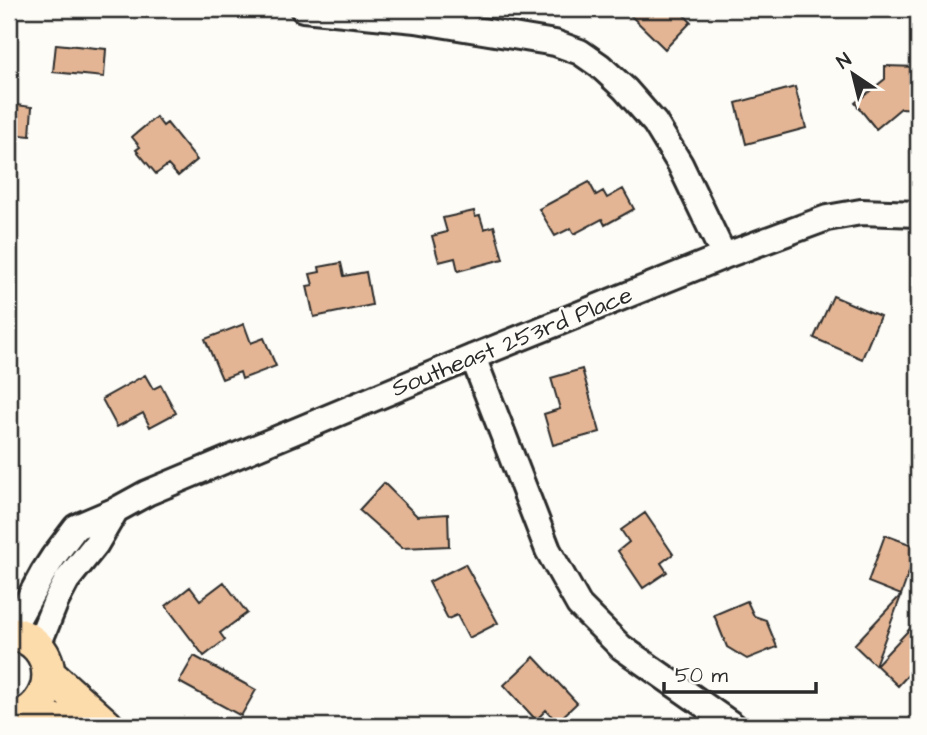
<svg xmlns="http://www.w3.org/2000/svg" width="927" height="735" viewBox="0 0 927 735" font-family="'Architects Daughter',sans-serif">
	<rect width="100%" height="100%" fill="#fdfcf7"/>
	<filter id="ink" filterUnits="userSpaceOnUse"><feTurbulence type="fractalNoise" baseFrequency=".0143" numOctaves="2"/><feDisplacementMap in="SourceGraphic" scale="14" xChannelSelector="R" yChannelSelector="G"/><feConvolveMatrix kernelMatrix="1 2 1 2 8 2 1 2 1" color-interpolation-filters="sRGB"/></filter>
	<g filter="url(#ink)">
		<path fill="#e3b594" stroke="#2b2b2b" stroke-width="2" d="M 624,9 L 678,9 L 691,22 L 665,49 Z
			M 56,44 L 106,49 L 104,77 L 53,72 Z
			M 885,66 L 918,67 L 918,109 L 901,108 L 876,129 L 855,103 L 885,79 Z
			M 795,87 L 806,128 L 746,144 L 736,103 Z
			M 9,104 L 32,107 L 30,136 L 9,134 Z
			M 156,117 L 163,126 L 167,123 L 197,160 L 178,176 L 168,165 L 156,174 L 136,150 L 140,147 L 132,137 Z
			M 589,182 L 596,195 L 603,191 L 607,198 L 623,189 L 634,209 L 605,225 L 602,219 L 574,234 L 571,228 L 555,236 L 539,209 Z
			M 474,211 L 475,217 L 480,216 L 484,229 L 494,226 L 503,259 L 458,271 L 455,258 L 439,262 L 432,236 L 447,232 L 443,218 Z
			M 341,263 L 344,276 L 366,272 L 372,305 L 314,317 L 307,286 L 313,285 L 310,274 L 320,272 L 319,267 Z
			M 833,296 L 880,316 L 862,359 L 814,338 Z
			M 244,324 L 251,343 L 264,338 L 276,366 L 242,379 L 240,372 L 222,379 L 205,339 Z
			M 582,369 L 600,432 L 553,445 L 544,414 L 560,409 L 551,378 Z
			M 145,375 L 153,389 L 161,385 L 176,413 L 150,427 L 143,413 L 117,427 L 102,399 Z
			M 384,483 L 417,516 L 448,514 L 449,546 L 402,548 L 359,510 Z
			M 645,513 L 673,554 L 661,563 L 667,572 L 643,588 L 618,551 L 629,542 L 621,530 Z
			M 885,535 L 918,547 L 901,595 L 868,582 Z
			M 465,564 L 498,623 L 469,638 L 457,615 L 448,619 L 429,582 Z
			M 224,582 L 247,613 L 220,633 L 225,640 L 204,656 L 166,606 L 190,587 L 200,600 Z
			M 900,596 L 901,596 L 875,665 L 854,645 Z
			M 747,601 L 754,616 L 766,620 L 777,647 L 747,659 L 727,647 L 714,615 Z
			M 918,620 L 918,664 L 898,686 L 876,665 Z
			M 194,656 L 256,690 L 241,716 L 179,682 Z
			M 534,657 L 577,703 L 557,722 L 546,710 L 536,720 L 504,685 Z"/>
		<g fill="none" stroke-linecap="round" stroke-linejoin="round">
			<g stroke="#2b2b2b" stroke-width="30">
				<path id="minor" d="M 303,9 L 416,20 L 555,43 L 580,52 L 600,66 L 625,89 L 655,123 L 680,164 L 724,256
					M 473,357 L 548,550 L 579,605 L 621,647 L 734,726
					M 10,633 L 43,573 L 54,556 L 76,527 L 116,510 L 147,493 L 473,357 L 724,256 L 827,218 L 861,212 L 918,214
					M 37,648 L 56,601 L 67,580 L 96,544 L 116,510"/>
			</g>
			<g stroke="#2b2b2b" stroke-width="37">
				<path id="major" d="M 9,633 C 61,639 62,710 9,720
					M 49,674 L 107,726
					M 29,714 L 75,726"/>
			</g>
			<use href="#minor" stroke="#fdfcf7" stroke-width="24"/>
			<use href="#major" stroke="#fddcac" stroke-width="32"/>
		</g>
	</g>
	<g text-anchor="middle" dominant-baseline="central" stroke-width="5" stroke-linejoin="round" paint-order="stroke">
		<g font-size="24" fill="#2b2b2b" stroke="#fdfcf7">
			<text transform="translate(512 342) rotate(-22)">Southeast 253rd Place</text>
		</g>
	</g>
	<rect width="927" height="735" fill="none" stroke="#fdfcf7" stroke-width="35"/>
	<rect x="18" y="18" width="892" height="700" fill="none" stroke="#2b2b2b" stroke-width="2.5" filter="url(#ink)"/>
	<g transform="translate(853 74) rotate(325)" stroke="#fdfcf7" stroke-width="5" paint-order="stroke">
	<path d="M0-5L12 26L0 18L-12 26Z" fill="#2b2b2b"/>
	<text y="-10" font-size="19" font-weight="bold" text-anchor="middle" fill="#2b2b2b">N</text>
	</g>
	<path d="M664 682v10h152v-10" fill="none" stroke="#2b2b2b" stroke-width="3.5"/>
	<text x="675" y="682" font-size="21" fill="#2b2b2b" stroke="#fdfcf7" stroke-width="5" paint-order="stroke">50 m</text>
</svg>
